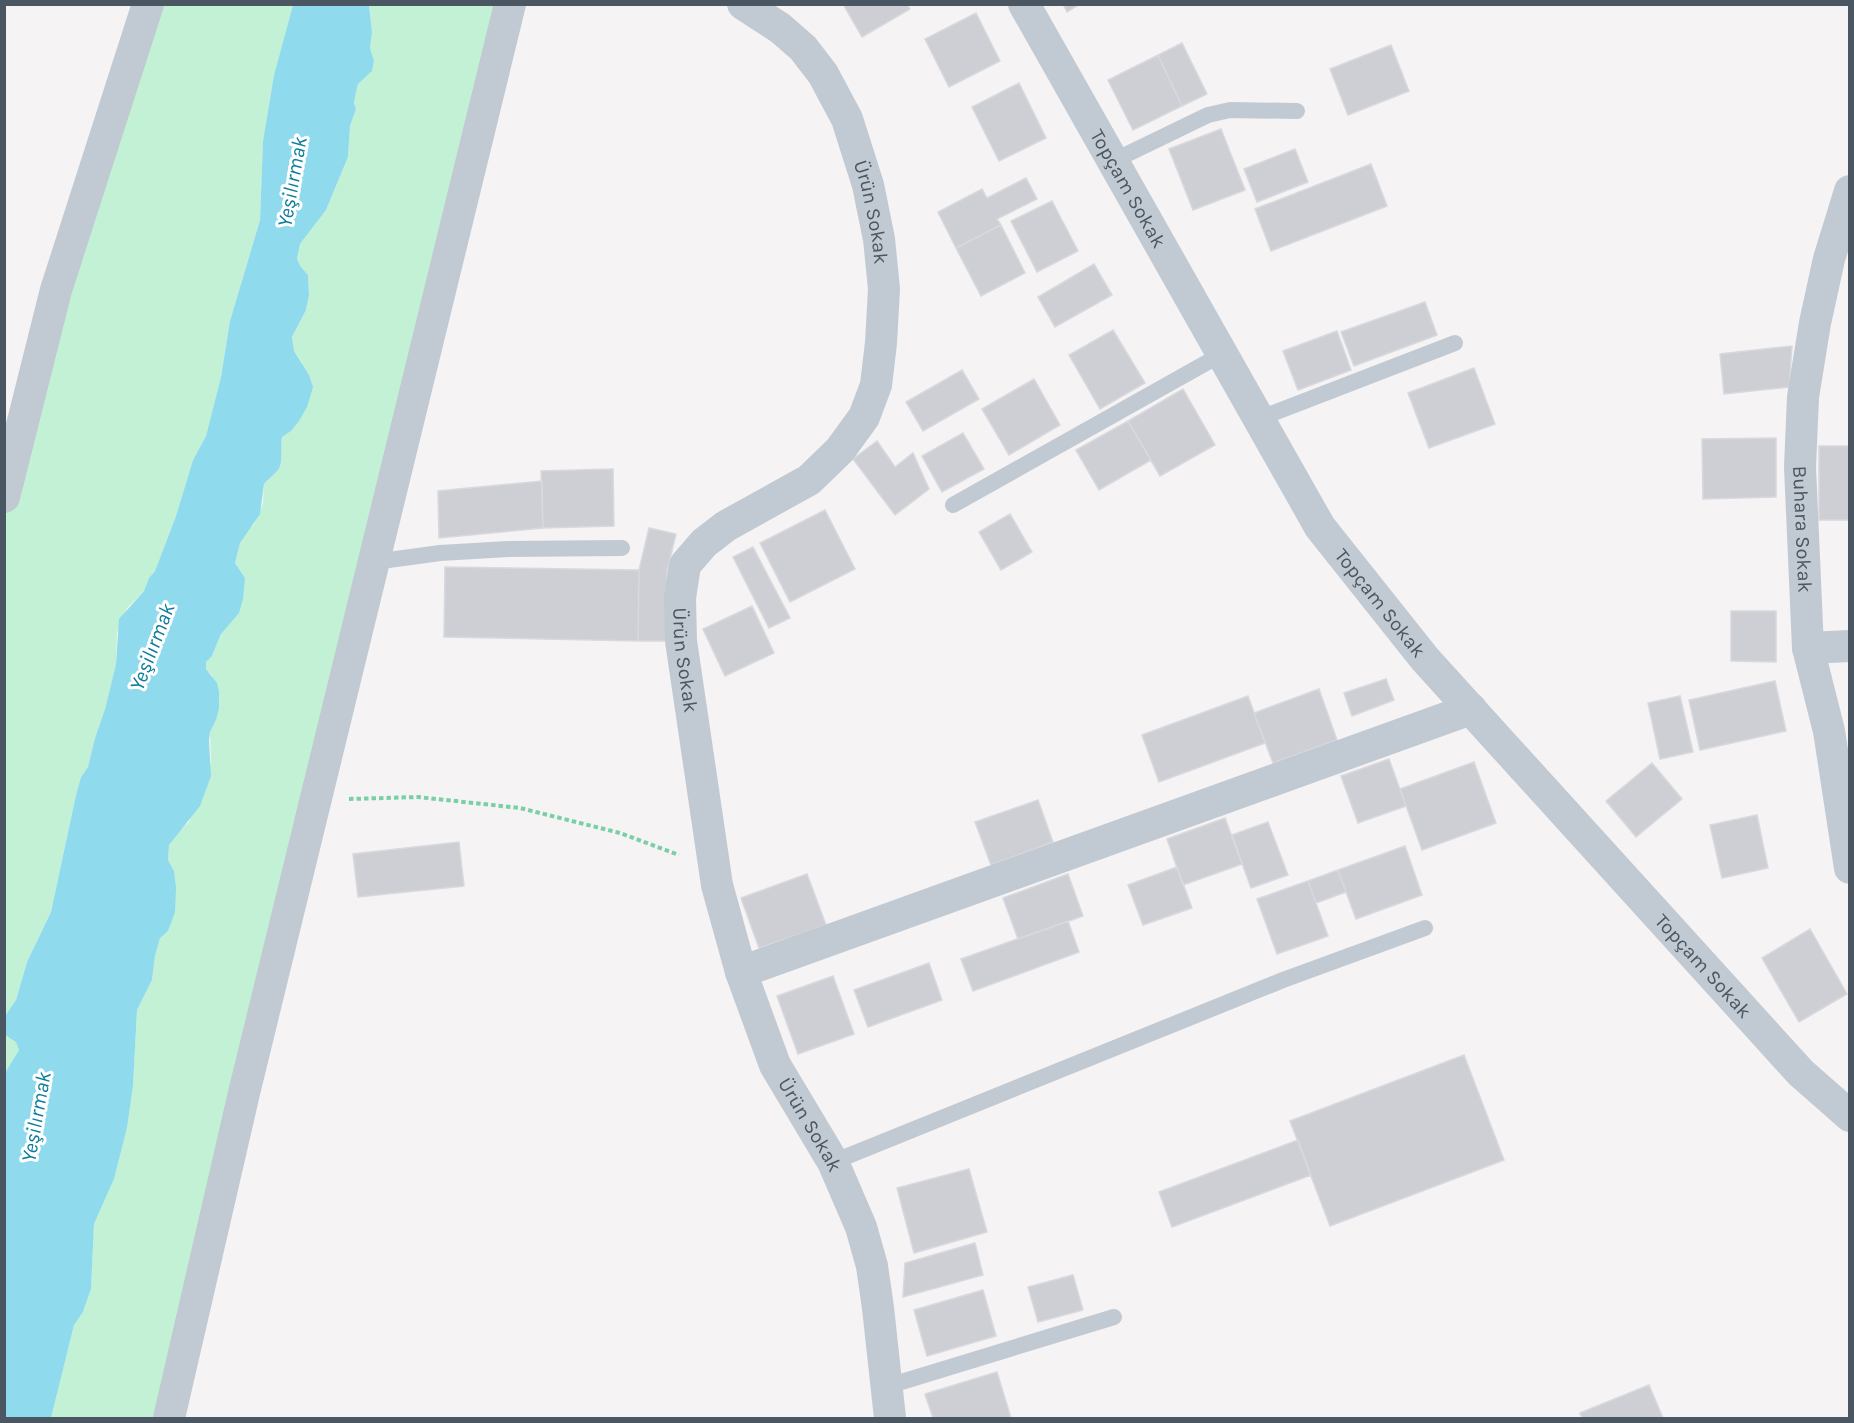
<svg xmlns="http://www.w3.org/2000/svg" width="1854" height="1423" viewBox="0 0 1854 1423" font-family="Karla,sans-serif">
	<rect width="100%" height="100%" fill="#f5f3f3"/>
	<path fill="#c3f1d5" d="M 148,5 L 293,5 L 274,75 L 263,141 L 260,220 L 230,321 L 221,377 L 206,436 L 193,460 L 176,516 L 155,571 L 149,578 L 144,591 L 127,608 L 117,632 L 116,664 L 105,709 L 95,738 L 88,767 L 81,777 L 76,795 L 51,912 L 27,962 L 16,1000 L 5,1016 L 5,497 Z
		M 369,5 L 510,5 L 169,1418 L 51,1418 L 74,1325 L 83,1312 L 91,1289 L 94,1224 L 114,1179 L 127,1128 L 133,1086 L 137,1010 L 152,980 L 155,956 L 160,937 L 168,931 L 174,871 L 168,860 L 169,845 L 177,833 L 189,822 L 211,763 L 210,732 L 216,720 L 212,675 L 206,669 L 206,662 L 212,656 L 245,578 L 235,563 L 240,543 L 246,532 L 254,524 L 263,504 L 264,484 C 268,479 274,475 278,470 C 284,461 280,447 282,437 L 291,431 L 302,363 L 294,351 L 292,337 L 306,310 L 309,295 L 308,275 L 301,267 L 297,259 L 300,244 L 326,210 L 348,157 L 350,126 L 356,109 L 354,103 L 356,92 L 358,84 L 372,71 L 374,61 L 370,48 L 372,32 Z
		M 5,1035 L 17,1042 L 19,1050 L 5,1075 Z"/>
	<path fill="#90daee" d="M 293,5 L 369,5 L 372,32 L 370,48 L 374,61 L 372,71 L 358,84 L 356,92 L 354,103 L 356,109 L 350,126 L 348,157 L 326,210 L 300,244 L 297,259 L 301,267 L 308,275 L 309,295 L 306,310 L 292,337 L 294,351 L 309,375 L 313,387 L 307,407 L 299,421 L 291,431 L 282,437 C 280,447 284,461 278,470 C 274,475 268,479 264,484 L 260,514 L 240,543 L 235,563 L 245,578 L 243,599 L 239,613 L 221,634 L 212,656 L 206,662 L 206,669 L 217,683 L 219,692 L 219,708 L 216,720 L 210,732 L 209,741 L 211,776 L 200,806 L 169,845 L 168,860 L 174,871 L 176,888 L 175,912 L 168,931 L 160,938 L 155,956 L 152,980 L 137,1010 L 133,1086 L 127,1128 L 114,1179 L 94,1224 L 91,1289 L 83,1312 L 74,1325 L 51,1418 L 5,1418 L 4,1075 L 19,1050 L 16,1042 L 5,1035 L 5,1016 L 16,1000 L 27,962 L 51,912 L 76,795 L 81,777 L 88,767 L 95,738 L 105,709 L 116,664 L 119,619 L 144,591 L 149,578 L 155,571 L 176,516 L 193,460 L 206,436 L 221,377 L 230,321 L 260,220 L 263,141 L 274,75 Z"/>
	<path fill="#cdcfd5" stroke="#d7d9de" stroke-width="1.5" d="M 843,4 L 907,4 L 910,9 L 862,37 Z
		M 1063,4 L 1080,4 L 1067,12 Z
		M 976,13 L 1000,61 L 949,87 L 925,39 Z
		M 1182,43 L 1207,94 L 1182,106 L 1158,55 Z
		M 1391,45 L 1409,91 L 1348,115 L 1330,69 Z
		M 1158,55 L 1182,106 L 1133,130 L 1108,80 Z
		M 1019,83 L 1046,138 L 999,161 L 972,107 Z
		M 1221,129 L 1245,190 L 1193,210 L 1169,149 Z
		M 1295,149 L 1308,182 L 1257,202 L 1244,169 Z
		M 1371,164 L 1387,206 L 1271,251 L 1255,209 Z
		M 1026,178 L 1037,199 L 997,219 L 1001,225 L 956,248 L 938,212 L 982,189 L 987,198 Z
		M 1052,201 L 1078,251 L 1037,272 L 1011,221 Z
		M 1001,225 L 1025,273 L 981,296 L 956,248 Z
		M 1094,264 L 1112,295 L 1055,327 L 1038,297 Z
		M 1425,302 L 1437,335 L 1354,366 L 1341,332 Z
		M 1113,330 L 1145,383 L 1100,409 L 1069,355 Z
		M 1337,331 L 1351,370 L 1298,390 L 1283,351 Z
		M 1792,346 L 1789,387 L 1724,394 L 1720,354 Z
		M 1474,368 L 1495,424 L 1429,448 L 1408,393 Z
		M 962,370 L 979,399 L 923,431 L 906,402 Z
		M 1034,379 L 1060,425 L 1009,455 L 982,409 Z
		M 1183,389 L 1215,445 L 1160,476 L 1128,421 Z
		M 1128,421 L 1151,460 L 1099,490 L 1076,450 Z
		M 963,433 L 984,469 L 942,492 L 922,456 Z
		M 1776,438 L 1776,497 L 1703,499 L 1702,439 Z
		M 877,441 L 895,467 L 913,453 L 929,489 L 895,515 L 853,459 Z
		M 1819,446 L 1850,446 L 1850,520 L 1819,520 Z
		M 613,469 L 614,526 L 543,528 L 541,471 Z
		M 542,481 L 543,528 L 439,538 L 438,491 Z
		M 825,510 L 855,569 L 790,602 L 760,543 Z
		M 1010,514 L 1032,552 L 1001,570 L 979,532 Z
		M 649,528 L 676,534 L 667,571 L 666,641 L 638,641 L 639,570 Z
		M 753,547 L 790,618 L 769,628 L 733,557 Z
		M 445,567 L 639,570 L 638,641 L 444,637 Z
		M 752,606 L 774,653 L 725,676 L 703,629 Z
		M 1731,611 L 1776,611 L 1776,662 L 1731,661 Z
		M 1386,679 L 1394,700 L 1352,716 L 1344,693 Z
		M 1775,681 L 1786,731 L 1700,750 L 1689,700 Z
		M 1319,689 L 1337,740 L 1273,763 L 1254,713 Z
		M 1248,696 L 1265,743 L 1159,782 L 1142,735 Z
		M 1680,696 L 1693,752 L 1660,759 L 1648,703 Z
		M 1389,759 L 1406,806 L 1358,823 L 1341,776 Z
		M 1474,762 L 1496,823 L 1422,850 L 1400,789 Z
		M 1652,763 L 1682,799 L 1636,837 L 1606,801 Z
		M 1038,800 L 1053,842 L 991,865 L 975,822 Z
		M 1757,815 L 1768,868 L 1722,878 L 1710,825 Z
		M 1225,818 L 1242,864 L 1183,885 L 1167,839 Z
		M 1268,822 L 1288,875 L 1251,888 L 1232,835 Z
		M 459,842 L 464,886 L 358,897 L 353,854 Z
		M 1405,846 L 1422,895 L 1356,919 L 1338,870 Z
		M 1177,867 L 1192,908 L 1143,925 L 1128,885 Z
		M 1338,870 L 1346,892 L 1316,903 L 1308,881 Z
		M 807,874 L 826,925 L 759,948 L 741,898 Z
		M 1068,874 L 1083,916 L 1018,939 L 1003,898 Z
		M 1308,881 L 1328,936 L 1277,954 L 1257,899 Z
		M 1068,921 L 1079,952 L 973,991 L 961,959 Z
		M 1810,929 L 1847,994 L 1799,1022 L 1762,958 Z
		M 929,963 L 942,1000 L 868,1027 L 854,990 Z
		M 833,976 L 854,1034 L 798,1054 L 777,996 Z
		M 1464,1055 L 1504,1160 L 1330,1226 L 1290,1121 Z
		M 1298,1140 L 1311,1175 L 1172,1227 L 1159,1192 Z
		M 969,1169 L 987,1232 L 914,1253 L 897,1188 Z
		M 975,1243 L 983,1275 L 903,1297 L 905,1263 Z
		M 1073,1275 L 1083,1310 L 1038,1322 L 1028,1287 Z
		M 983,1290 L 996,1336 L 927,1356 L 914,1310 Z
		M 997,1372 L 1011,1418 L 933,1418 L 925,1394 Z
		M 1649,1385 L 1663,1418 L 1582,1418 L 1580,1413 Z"/>
	<g fill="none" stroke-linecap="round" stroke-linejoin="round">
		<path stroke="#7ad0a6" stroke-width="4" stroke-dasharray="4.5 3" stroke-linecap="butt" d="M 349,799 L 418,797 L 520,808 L 620,833 L 679,855"/>
		<path stroke="#c1cad2" stroke-width="16" d="M 1113,161 L 1208,115 L 1230,110 L 1297,111
			M 1258,419 L 1455,343
			M 953,505 L 1222,354
			M 374,562 L 440,553 L 508,549 L 622,548
			M 833,1162 L 1283,980 L 1425,928
			M 885,1387 L 1114,1317"/>
		<g stroke="#c1cad2" stroke-width="32">
			<path id="s1" d="M 743,4 L 780,28 L 803,48 L 823,74 L 847,119 L 868,185 L 879,239 L 884,289 L 881,343 L 876,385 L 864,417 L 840,450 L 809,480 L 726,526 L 704,543 L 685,565 L 680,598 L 681,641 L 717,885 L 741,972 L 775,1065 L 833,1162 L 861,1227 L 872,1266 L 878,1308 L 890,1418"/>
			<path id="s2" d="M 1024,4 L 1320,527 L 1425,659 L 1801,1073 L 1850,1116"/>
			<path id="s3" d="M 1850,191 L 1829,259 L 1815,323 L 1803,397 L 1800,467 L 1808,648 L 1829,731 L 1850,868"/>
			<path d="M 4,497 L 56,290 L 148,4"/>
			<path d="M 1808,648 L 1850,646"/>
			<path d="M 741,972 L 1471,709"/>
			<path d="M 169,1418 L 244,1093 L 510,4"/>
		</g>
	</g>
	<g text-anchor="middle" dominant-baseline="central" stroke-width="6" stroke-linejoin="round" paint-order="stroke">
		<g font-size="20" fill="#4a5661" stroke="#fff">
			<text stroke="none"><textPath href="#s2" startOffset="212">Topçam Sokak</textPath></text>
			<text stroke="none"><textPath href="#s1" startOffset="255">Ürün Sokak</textPath></text>
			<text stroke="none"><textPath href="#s3" startOffset="344">Buhara Sokak</textPath></text>
			<text stroke="none"><textPath href="#s2" startOffset="698">Topçam Sokak</textPath></text>
			<text stroke="none"><textPath href="#s1" startOffset="795">Ürün Sokak</textPath></text>
			<text stroke="none"><textPath href="#s2" startOffset="1184">Topçam Sokak</textPath></text>
			<text stroke="none"><textPath href="#s1" startOffset="1281">Ürün Sokak</textPath></text>
		</g>
		<g font-size="21" font-style="italic" fill="#0c7c9b" stroke="#fff">
			<text transform="translate(292 182) rotate(-80)">Yeşilırmak</text>
			<text transform="translate(152 647) rotate(-69)">Yeşilırmak</text>
			<text transform="translate(36 1117) rotate(-80)">Yeşilırmak</text>
		</g>
	</g>
	<rect width="1854" height="1423" fill="none" stroke="#4a5661" stroke-width="12"/>
</svg>
